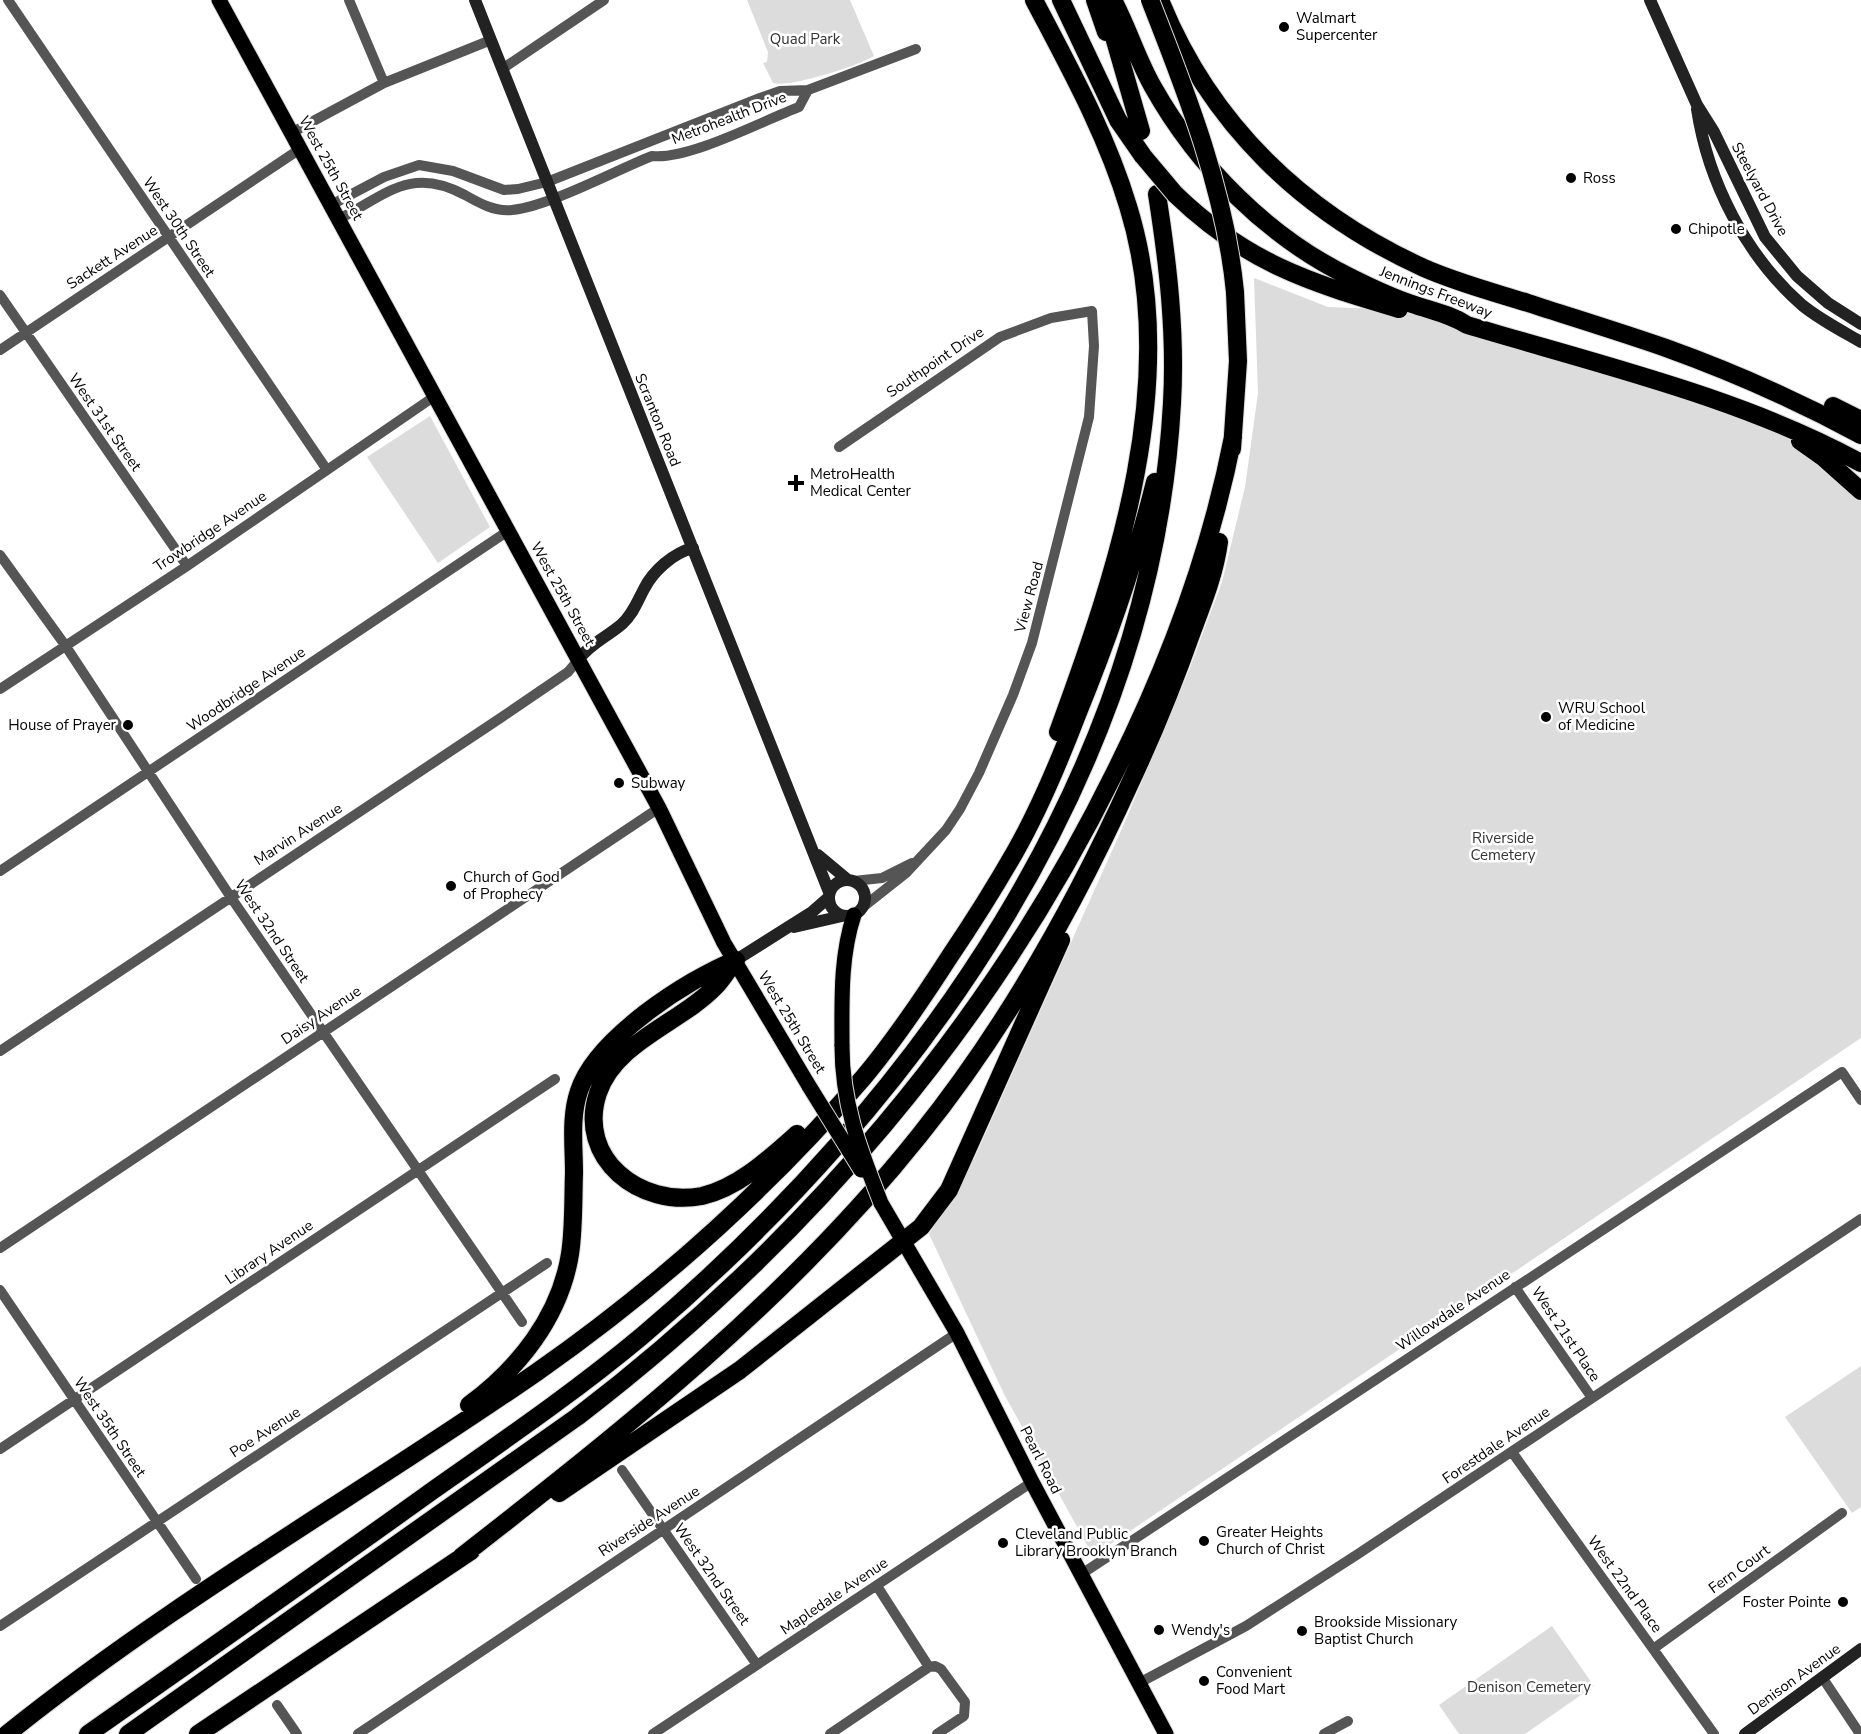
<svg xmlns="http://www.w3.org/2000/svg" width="1861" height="1734" viewBox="0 0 1861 1734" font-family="'Nunito Sans',sans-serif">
	<rect width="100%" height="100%" fill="#fff"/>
	<path fill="#dcdcdc" d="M 747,0 L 850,0 L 874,56 C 858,66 789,88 773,83 L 763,63 L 767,62 L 768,52 Z
		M 1254,278 L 1328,307 L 1404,310 L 1771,421 L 1861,491 L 1861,1038 L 1093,1556 L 1004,1394 L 929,1234 L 975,1157 L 1124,824 L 1188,673 L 1222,582 L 1245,487 L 1258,393 Z
		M 430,416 L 490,527 L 438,563 L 367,457 Z
		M 1861,1366 L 1861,1507 L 1852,1513 L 1785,1417 Z
		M 1552,1626 L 1594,1686 L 1525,1734 L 1459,1734 L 1439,1705 Z"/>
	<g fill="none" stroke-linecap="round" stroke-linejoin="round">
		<g stroke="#dbdbdb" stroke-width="17">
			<path id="primary" d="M 219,0 L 659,808 L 724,943 L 809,1086
				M 842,1046 C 842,1002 840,957 854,915
				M 881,1203 L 957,1333 L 1032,1482 L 1166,1734"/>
		</g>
		<g stroke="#dbdbdb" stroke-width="20">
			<path id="highway" d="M 1034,0 C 1069,67 1106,133 1128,206 C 1182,380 1118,569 1058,732
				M 1061,0 L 1118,120 L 1143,156
				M 1095,0 L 1106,32
				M 1113,0 C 1128,28 1137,59 1153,87 C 1198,167 1268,237 1350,277 C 1370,287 1391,297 1412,304 C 1432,311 1450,314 1467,325 C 1597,364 1743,398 1861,463
				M 1160,0 C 1210,124 1303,213 1424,268 C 1458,283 1493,292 1528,303 C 1574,318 1620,332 1666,348 C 1733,372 1798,401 1861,435
				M 1108,16 L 1141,131
				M 1175,194 C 1245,262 1308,282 1399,309
				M 1833,406 L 1861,420
				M 1800,441 L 1824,458 L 1861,491
				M 1232,449 L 1238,361 L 1235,292
				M 734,962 C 728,970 722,980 715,987 C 680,1023 615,1042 598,1093 C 576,1159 641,1208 702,1196 C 738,1188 770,1158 797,1134
				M 469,1405 C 518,1369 560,1317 570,1254 C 574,1228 573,1200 574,1173 C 574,1146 570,1117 579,1091 C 596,1039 686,980 736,960
				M 559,1493 L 740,1370 L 921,1227 L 949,1190 L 1061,940
				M 461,1557 C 624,1430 789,1299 919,1136 C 1006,1028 1075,905 1132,779 C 1155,730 1175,680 1193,629 C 1204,600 1215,572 1219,542
				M 7,1734 C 174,1600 361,1494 537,1372 C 657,1288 768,1188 863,1078 C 895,1040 923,998 950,956 C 973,922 995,887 1015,852 C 1040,808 1059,762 1077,715 C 1108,639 1135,562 1155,482
				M 88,1734 C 203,1653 318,1573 432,1491 C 503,1441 575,1392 642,1336 C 917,1103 1152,775 1172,403 C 1176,333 1168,264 1157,194
				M 128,1734 L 577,1417 C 803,1244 989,1028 1115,772 C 1169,664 1210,555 1233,437
				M 198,1734 L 471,1551"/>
		</g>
		<path stroke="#555" stroke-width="10" d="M 8,0 L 327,470
			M 349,0 L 384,83
			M 502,69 L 604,0
			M 291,133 L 384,83 L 491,40
			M 331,205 L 384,177 L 419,165 L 453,171 L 504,190 L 518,189 L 547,182 L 760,98 L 780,91 L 808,90 L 916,49
			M 339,219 C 387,194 411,166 465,195 C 479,203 495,212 512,210 C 550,206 614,171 652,156 C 689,160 762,121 799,107 L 808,90
			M 0,295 L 187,566
			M 0,350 L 300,149
			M 839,447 L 1000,337 L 1051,318 L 1092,311 L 1094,346 L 1089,417 L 1032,643 L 1013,695 L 979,773 L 960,809 L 946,830 L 906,873 L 863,907
			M 0,555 L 65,645 L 230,896 L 522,1322
			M 0,689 L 187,566 L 435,396
			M 0,871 L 508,531
			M 854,881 L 882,878 L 912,863
			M 0,1051 L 502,717 L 568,672 L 579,659
			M 0,1248 L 659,808
			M 1515,1287 L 1592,1398
			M 0,1290 L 196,1579
			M 0,1449 L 555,1079
			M 1512,1452 L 1714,1734
			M 622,1470 L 757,1665
			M 1080,1575 L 1842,1072 L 1861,1100
			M 877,1586 L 929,1667
			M 0,1626 L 547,1263
			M 1653,1649 L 1842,1513
			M 929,1667 L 935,1666 L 941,1669 L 965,1702 L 964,1716 L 937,1734
			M 1822,1677 L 1860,1734
			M 1139,1683 L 1246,1626 L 1358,1554 L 1861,1219
			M 277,1705 L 297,1734
			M 358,1734 L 957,1333
			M 653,1734 L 1032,1482
			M 830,1734 L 929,1667
			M 1324,1734 L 1348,1721"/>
		<path stroke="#222" stroke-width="12" d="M 475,0 L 829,892
			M 1650,0 L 1697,105 L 1714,132 L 1765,237 L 1797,276 L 1828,303 L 1861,324
			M 1697,109 C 1708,182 1746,256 1802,305 C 1819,319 1842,331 1861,342
			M 579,659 C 591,643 607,637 622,624 C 633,614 637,602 644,589 C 653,571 673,553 693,548
			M 818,855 L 848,880
			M829 898a18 18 0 1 1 36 0a18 18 0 1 1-36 0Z
			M 794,927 L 842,916
			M 736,960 L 812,912 L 828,898
			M 1745,1734 L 1861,1649"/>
		<use href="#primary" stroke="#000" stroke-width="15"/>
		<use href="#highway" stroke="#000" stroke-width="18"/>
		<g stroke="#dbdbdb" stroke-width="17" stroke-linecap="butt">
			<path id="primary-bridge" d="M 842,1046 C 842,1105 860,1149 881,1203
				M 809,1086 L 861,1170"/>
		</g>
		<g stroke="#dbdbdb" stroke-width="20" stroke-linecap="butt">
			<path id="highway-bridge" d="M 1150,0 C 1187,94 1225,190 1235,292
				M 1143,156 L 1175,194"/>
		</g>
		<use href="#primary-bridge" stroke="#000" stroke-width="15"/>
		<use href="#highway-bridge" stroke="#000" stroke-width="18"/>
	</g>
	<g fill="#000" stroke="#fff" stroke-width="2">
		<circle cx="1284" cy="27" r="6"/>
		<circle cx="1571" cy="178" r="6"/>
		<circle cx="1676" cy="229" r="6"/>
		<path d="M793 474h6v6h6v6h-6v6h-6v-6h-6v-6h6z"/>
		<circle cx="1546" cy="717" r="6"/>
		<circle cx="128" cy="725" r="6"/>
		<circle cx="619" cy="783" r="6"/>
		<circle cx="451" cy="886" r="6"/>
		<circle cx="1204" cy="1541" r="6"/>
		<circle cx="1003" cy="1543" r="6"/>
		<circle cx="1843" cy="1602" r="6"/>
		<circle cx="1159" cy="1630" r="6"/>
		<circle cx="1302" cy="1631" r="6"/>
		<circle cx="1204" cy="1681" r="6"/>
	</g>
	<g text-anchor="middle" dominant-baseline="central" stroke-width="5" stroke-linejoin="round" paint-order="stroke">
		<g font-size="15" fill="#000" stroke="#fff" text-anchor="start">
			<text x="1296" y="18">Walmart<tspan x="1296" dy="17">Supercenter</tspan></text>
			<text x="1583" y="178">Ross</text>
			<text x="1688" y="229">Chipotle</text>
			<text x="810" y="474">MetroHealth<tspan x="810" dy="17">Medical Center</tspan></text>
			<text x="1558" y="708">WRU School<tspan x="1558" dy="17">of Medicine</tspan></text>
			<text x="116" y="725" text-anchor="end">House of Prayer</text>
			<text x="631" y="783">Subway</text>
			<text x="463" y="877">Church of God<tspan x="463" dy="17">of Prophecy</tspan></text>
			<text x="1216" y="1532">Greater Heights<tspan x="1216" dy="17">Church of Christ</tspan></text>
			<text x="1015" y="1534">Cleveland Public<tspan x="1015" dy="17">Library Brooklyn Branch</tspan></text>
			<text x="1831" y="1602" text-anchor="end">Foster Pointe</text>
			<text x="1314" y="1622">Brookside Missionary<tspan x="1314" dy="17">Baptist Church</tspan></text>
			<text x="1171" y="1630">Wendy's</text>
			<text x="1216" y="1672">Convenient<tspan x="1216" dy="17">Food Mart</tspan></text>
		</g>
		<g font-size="15" fill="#333" stroke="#fff">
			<text x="805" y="39">Quad Park</text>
			<text x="1503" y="838">Riverside<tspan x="1503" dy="17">Cemetery</tspan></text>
			<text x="1529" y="1687">Denison Cemetery</text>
		</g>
		<g font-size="15" fill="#000" stroke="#fff">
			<text transform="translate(729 118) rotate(-21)">Metrohealth Drive</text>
			<text transform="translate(331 168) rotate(61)">West 25th Street</text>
			<text transform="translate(1760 189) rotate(62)">Steelyard Drive</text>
			<text transform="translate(179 227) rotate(56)">West 30th Street</text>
			<text transform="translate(112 257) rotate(-33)">Sackett Avenue</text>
			<text transform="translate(1436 292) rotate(21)">Jennings Freeway</text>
			<text transform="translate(935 362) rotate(-34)">Southpoint Drive</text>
			<text transform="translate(658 420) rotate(68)">Scranton Road</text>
			<text transform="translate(105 422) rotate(55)">West 31st Street</text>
			<text transform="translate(210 531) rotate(-34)">Trowbridge Avenue</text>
			<text transform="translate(563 594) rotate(61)">West 25th Street</text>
			<text transform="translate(1029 597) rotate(-75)">View Road</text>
			<text transform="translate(246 689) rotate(-34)">Woodbridge Avenue</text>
			<text transform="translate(298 834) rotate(-33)">Marvin Avenue</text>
			<text transform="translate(272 931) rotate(56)">West 32nd Street</text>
			<text transform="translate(321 1015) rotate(-34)">Daisy Avenue</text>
			<text transform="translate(792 1022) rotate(59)">West 25th Street</text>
			<text transform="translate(269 1252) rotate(-34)">Library Avenue</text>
			<text transform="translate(1453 1310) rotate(-34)">Willowdale Avenue</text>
			<text transform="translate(1566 1334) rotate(56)">West 21st Place</text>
			<text transform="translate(110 1427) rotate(56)">West 35th Street</text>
			<text transform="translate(265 1432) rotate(-33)">Poe Avenue</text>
			<text transform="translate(1496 1445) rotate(-34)">Forestdale Avenue</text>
			<text transform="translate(1041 1460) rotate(63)">Pearl Road</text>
			<text transform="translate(649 1521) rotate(-33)">Riverside Avenue</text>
			<text transform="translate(1739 1569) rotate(-36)">Fern Court</text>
			<text transform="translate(712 1574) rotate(55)">West 32nd Street</text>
			<text transform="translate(1625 1584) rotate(54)">West 22nd Place</text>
			<text transform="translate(834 1596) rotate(-34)">Mapledale Avenue</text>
			<text transform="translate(1794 1679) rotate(-36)">Denison Avenue</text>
		</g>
	</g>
</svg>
